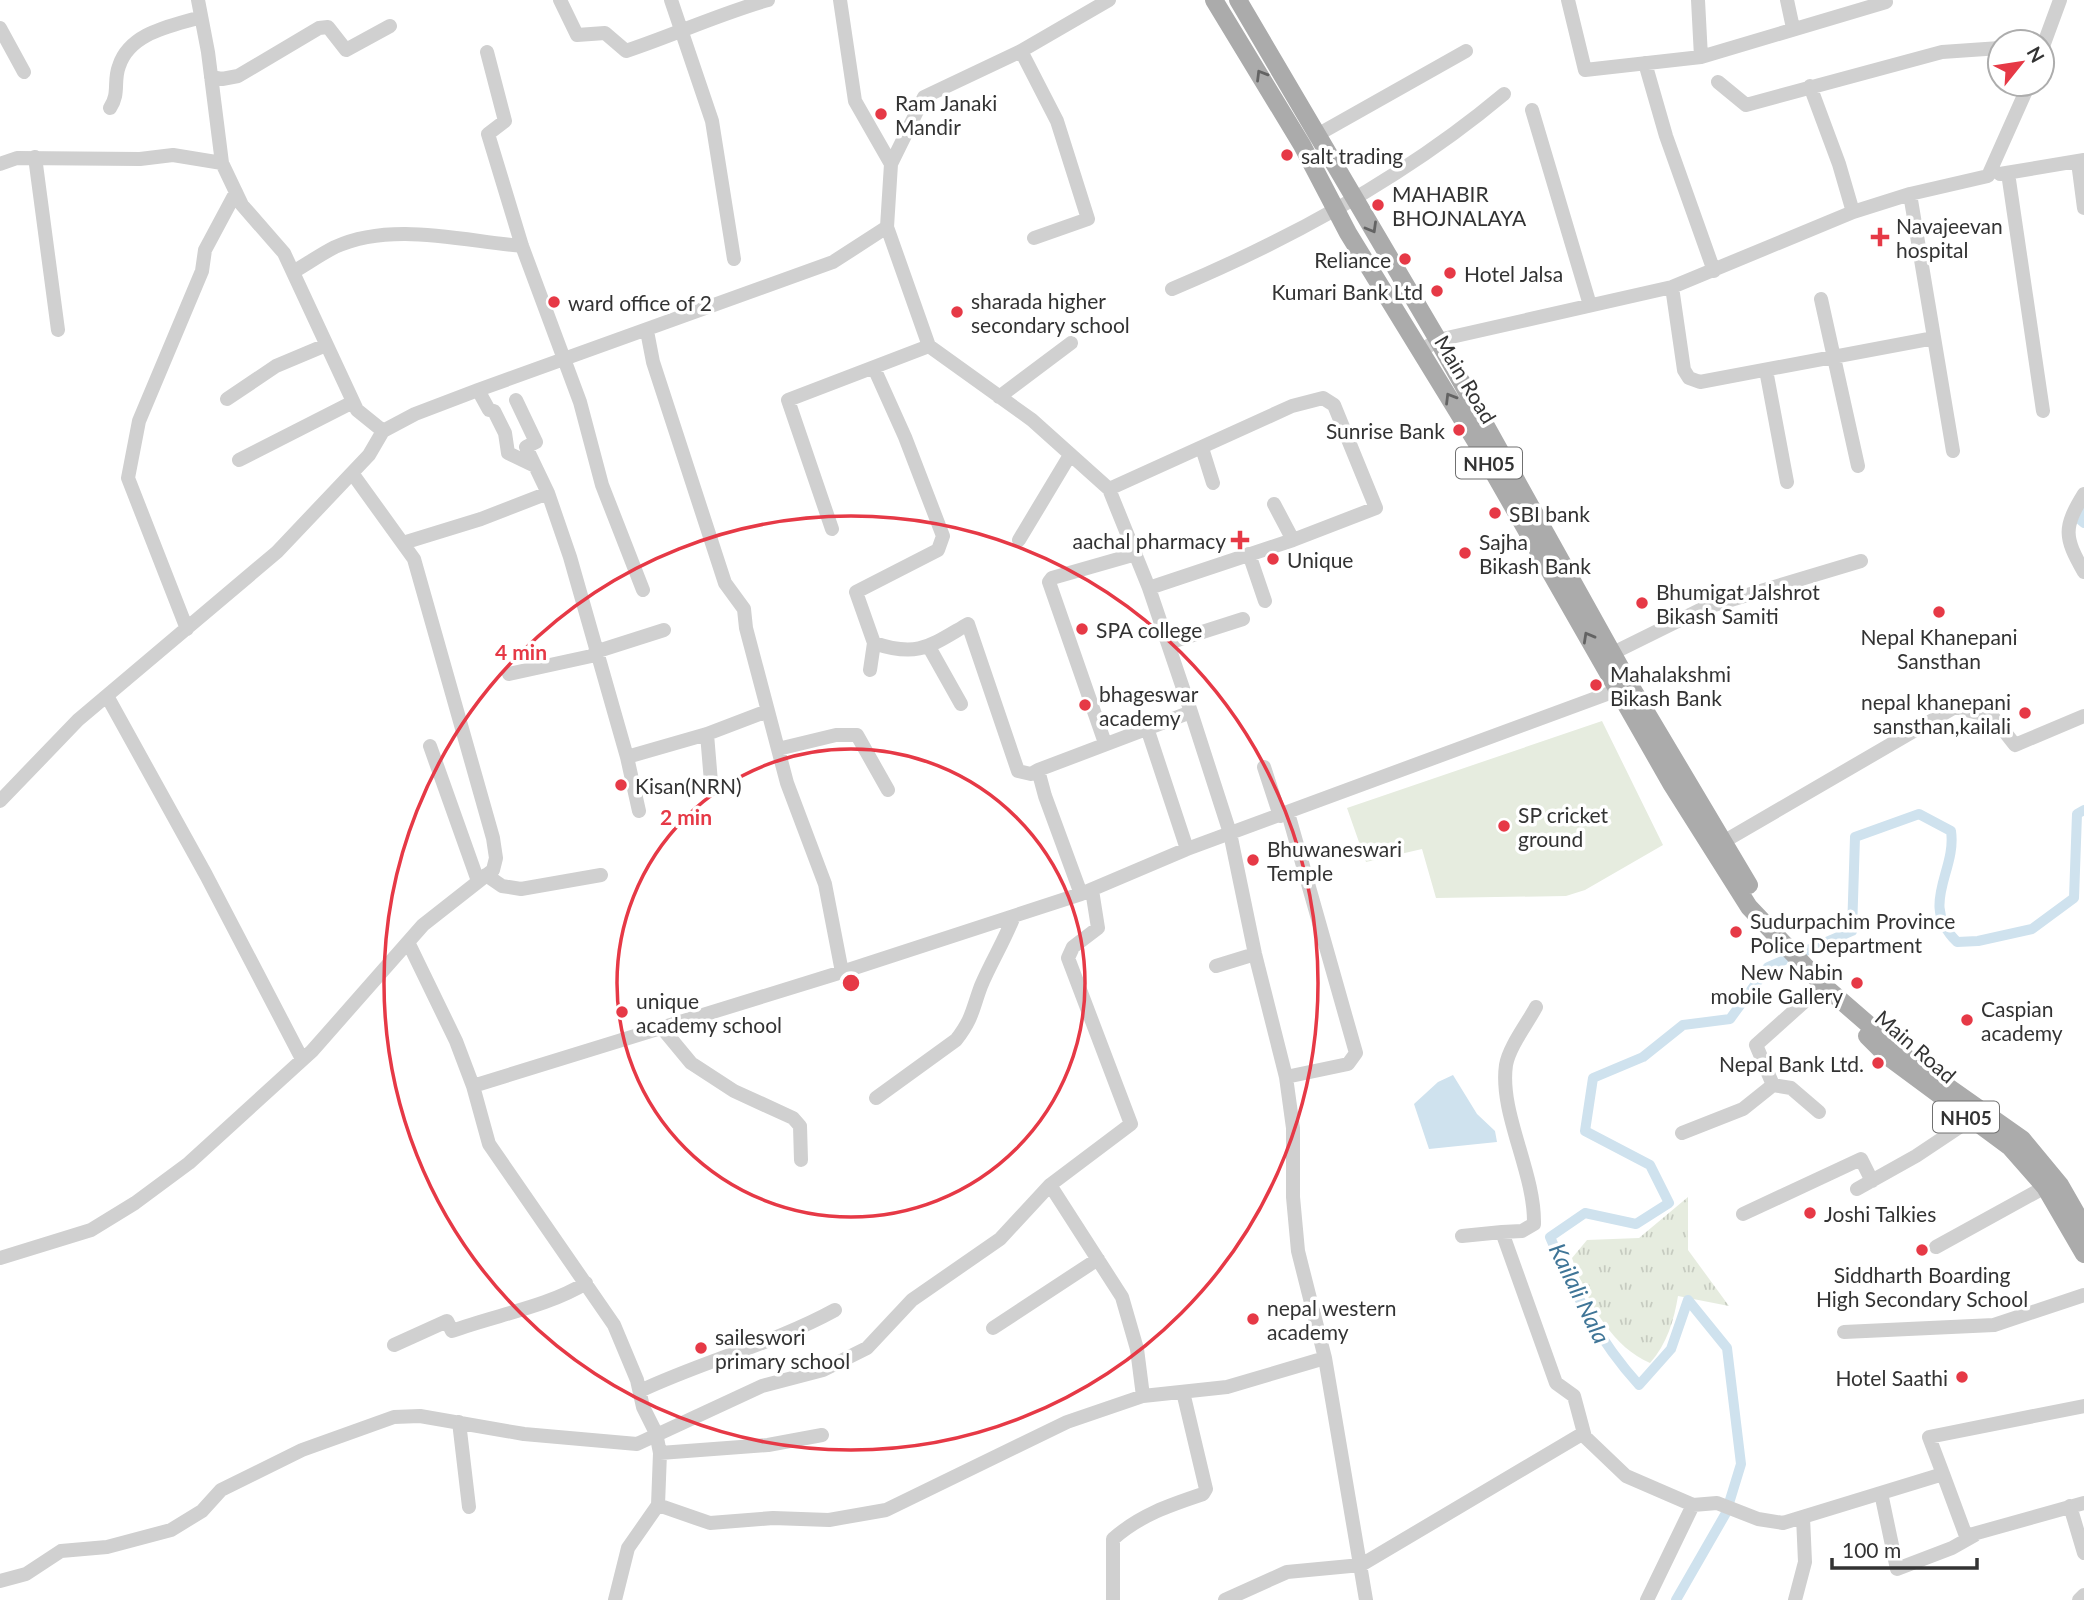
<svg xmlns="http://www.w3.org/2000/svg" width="2084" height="1600" viewBox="0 0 2084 1600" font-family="Lato,sans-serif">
	<defs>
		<pattern id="grass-tufts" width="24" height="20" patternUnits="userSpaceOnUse" patternTransform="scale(1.75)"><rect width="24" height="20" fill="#e6ecdf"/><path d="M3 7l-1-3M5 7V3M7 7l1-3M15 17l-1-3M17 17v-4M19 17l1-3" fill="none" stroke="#c6cbc0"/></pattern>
	</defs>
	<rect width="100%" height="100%" fill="#fff"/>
	<path fill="url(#grass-tufts)" d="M 1688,1197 L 1688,1250 L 1729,1306 L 1678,1296 C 1674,1320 1667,1344 1650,1363 C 1610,1346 1585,1297 1572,1258 L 1587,1240 L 1639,1238 Z"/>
	<path fill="#e6ecdf" d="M 1602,721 L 1663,845 L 1585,890 L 1566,896 L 1436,898 L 1422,849 L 1366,862 L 1347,808 Z"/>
	<path fill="#cfe2ee" d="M 1453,1075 L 1477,1114 L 1495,1131 L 1497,1142 L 1429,1149 L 1414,1104 L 1438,1082 Z"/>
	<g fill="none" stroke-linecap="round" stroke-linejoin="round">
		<path stroke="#cfe2ee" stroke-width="10" d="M 2084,512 L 2077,517 L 2084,523
			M 1676,1600 L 1726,1513 L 1741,1464 L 1727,1348 L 1688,1300 L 1671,1349 L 1639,1385 C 1599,1341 1573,1291 1550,1237 L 1585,1213 L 1636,1224 L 1669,1203 L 1650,1165 L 1585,1131 L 1593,1078 L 1643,1057 L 1683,1025 L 1730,1019 L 1768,967 L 1852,931 L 1855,837 L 1919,814 L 1951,831 C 1957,872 1918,904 1957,942 L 1978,941 L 2032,929 L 2074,898 L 2077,814 L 2084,810"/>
		<path stroke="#d0d0d0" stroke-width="14" d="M 198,0 L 208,52 L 222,163 L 242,205 L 284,253 L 357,410 L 383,431
			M 560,0 L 577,35 L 605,33 L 626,51 C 674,35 719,14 768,0
			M 671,0 L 712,121 L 734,259
			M 840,0 L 855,101 L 891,164 L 887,227 L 929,346 L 1032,420 L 1109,489 L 1149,588 L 1191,712 L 1230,833 L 1255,954 L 1286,1077 L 1293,1128 L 1293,1197 L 1298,1251 L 1325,1358 L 1366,1600
			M 1568,0 L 1585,70 L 1701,57
			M 1698,0 L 1701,57 L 1886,2
			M 1787,0 L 1793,28
			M 0,28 L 24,72
			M 2042,49 L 2060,0
			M 1021,51 L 1057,121 L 1088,219 L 1034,238
			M 487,52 L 505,121 L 488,134 L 522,246 L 580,402 L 602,485 L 643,590
			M 1645,63 L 1666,136 L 1714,271
			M 211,77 L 222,79 L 238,76 L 319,28 L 328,27 L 346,50 L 390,26
			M 1718,82 L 1746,105 L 1942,52 L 2000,48
			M 1810,86 L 1839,164 L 1853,212
			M 110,108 C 120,93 113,82 119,66 C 130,32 172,26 201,17
			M 1532,110 L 1590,305
			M 1317,135 L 1466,51
			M 35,157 L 58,330
			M 2078,162 L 2084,208
			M 0,164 L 17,158 L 140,159 L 173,155 L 222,163
			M 891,164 L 924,97 L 1021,51 L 1109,0
			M 2008,173 L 2043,411
			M 2000,174 L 2084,160
			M 1910,194 L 1953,451
			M 293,272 C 307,264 321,254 335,247 C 392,221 463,241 522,246
			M 1672,287 L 1684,370 L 1689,378 L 1700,382 L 1934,338
			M 1172,289 C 1291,239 1405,177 1504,94
			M 1821,299 L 1858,466
			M 647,331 L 653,362 L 725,583 L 744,609 L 746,628 L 787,783 L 825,884 L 842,972
			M 1422,350 L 1438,340 L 1672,287 L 1853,212 L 1910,194 L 1988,176 L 2029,84
			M 1766,370 L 1787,482
			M 478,390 L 489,410 L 494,411 L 505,433 L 508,453 L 535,466
			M 999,397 L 1071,343
			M 227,399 L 276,366 L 326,345
			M 516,400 L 536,442 L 526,447 L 548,493 L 570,557 L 627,757 L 707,734 L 767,711
			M 1202,448 L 1213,483
			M 239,460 L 353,402
			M 1109,489 L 1292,406 L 1323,398 L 1334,405 L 1376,508 L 1293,540 L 1149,588
			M 2084,494 C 2063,528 2064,537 2084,572
			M 1274,504 L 1293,540
			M 832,529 L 788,400 L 929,346
			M 1019,540 L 1070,455
			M 403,543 L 481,519 L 548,493
			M 1249,554 L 1265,601
			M 187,629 L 128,478 L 139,421 L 202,271 L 205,250 L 236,192
			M 874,643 C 918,658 930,646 968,624 L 1018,771 L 1031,774 L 1038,770
			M 1168,643 L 1243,619
			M 929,647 L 961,704
			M 595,652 L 664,630
			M 1613,653 L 1704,608 L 1861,561
			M 870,670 L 874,643 L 856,592 L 938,550 L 943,536 L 905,437 L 874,368
			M 509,674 L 596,655
			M 107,696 L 206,875 L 302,1059
			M 1147,728 L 1187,849
			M 707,734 L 711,782
			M 1105,743 L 1049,582 L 1052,578 L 1136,554
			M 430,746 L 478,881
			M 778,749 L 836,735 L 857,735 L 888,790
			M 627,757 L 639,811
			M 1264,767 L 1280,816
			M 0,801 L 78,720 L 277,552 L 369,455 L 383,431 L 415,414 L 478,390 L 833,262 L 887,227
			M 1723,842 L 1955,707 L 1993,717 L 2015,745 L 2084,716
			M 486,875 L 502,886 L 521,889 L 601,875
			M 1081,894 L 1045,796 L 1038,770 L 1191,712
			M 408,942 L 456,1041 L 473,1086 L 489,1144 L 614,1325 L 637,1380 L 643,1407 L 656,1433 L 660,1453 L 658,1505 L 628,1548 L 615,1600
			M 1216,966 L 1255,954
			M 662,1028 L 691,1063 L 734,1091 L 793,1118 L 800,1126 L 801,1160
			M 1286,1077 L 1348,1064 L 1356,1053 L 1288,813
			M 1773,1085 L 1791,1088 L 1819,1112
			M 473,1086 L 842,972 L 1081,894 L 1187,849 L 1626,687
			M 876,1098 L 956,1040 C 973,1018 972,1010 981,986 C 991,962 1005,940 1014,916
			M 1682,1133 L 1743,1109 L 1773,1085 L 1756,1045 L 1823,985
			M 1050,1185 L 1122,1297 L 1137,1349 L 1143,1396
			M 1857,1189 L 1916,1156 L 1970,1120
			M 1743,1214 L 1861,1159 L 1872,1181
			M 1502,1232 L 1522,1231 L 1534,1224 C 1535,1172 1499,1113 1506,1065 C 1509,1047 1527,1024 1536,1007
			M 1462,1236 L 1502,1232 L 1556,1383 L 1574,1396 L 1585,1437
			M 1936,1247 L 2045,1187
			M 0,1258 L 91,1230 L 135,1203 L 189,1163 L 312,1051 L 423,925 L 493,870 L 496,858 L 493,838 L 414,559 L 352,473
			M 993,1328 L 1098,1259
			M 1844,1332 L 1994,1325 L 2084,1295
			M 394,1345 L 447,1321 L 452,1331 C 495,1315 547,1307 586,1283
			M 640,1391 C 703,1361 773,1344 835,1310
			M 459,1422 L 469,1507
			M 660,1453 L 768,1445 L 822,1435
			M 1943,1474 L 1966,1536 L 2084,1503
			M 1881,1493 L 1897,1569 L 1952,1548 L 1975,1535
			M 658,1505 L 710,1523 L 773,1518 L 829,1520 L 886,1510 L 1067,1422 L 1143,1396 L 1227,1387 L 1325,1358
			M 2070,1506 L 2084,1553
			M 0,1581 L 26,1574 L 61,1551 L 107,1547 L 171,1530 L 202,1511 L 221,1490 L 302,1450 L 394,1417 L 420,1416 L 524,1434 L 637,1444 L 762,1386 L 823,1370 L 867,1348 L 912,1300 L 1000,1239 L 1050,1185 L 1131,1124 L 1068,958 L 1073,947 L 1098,928 L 1092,890
			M 1113,1600 L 1113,1539 C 1140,1515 1170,1505 1203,1494 L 1206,1489 L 1183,1392
			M 1225,1600 L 1287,1572 L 1361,1565 L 1582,1434 L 1626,1476 L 1693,1505 L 1717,1503 L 1758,1519 L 1783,1523 L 1943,1474 L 1929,1437 L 2084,1406
			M 1647,1600 L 1693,1505
			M 1795,1600 L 1805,1562 L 1803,1517
			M 2079,1600 L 2084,1595"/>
		<path stroke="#ababab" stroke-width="18" d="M 1214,0 L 1302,145 L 1348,233 L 1475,440 L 1672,785 L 1749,907 L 1823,985 L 1907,1058 L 2022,1139 L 2060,1185 L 2084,1227
			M 1238,0 L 1438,340 L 1630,685 L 1749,885
			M 1867,1036 L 1887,1056 L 2010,1147 L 2045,1187 L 2084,1254"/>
	</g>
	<defs><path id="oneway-chevron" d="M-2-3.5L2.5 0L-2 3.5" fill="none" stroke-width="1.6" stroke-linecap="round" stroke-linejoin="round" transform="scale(1.75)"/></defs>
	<g stroke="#636363">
		<use href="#oneway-chevron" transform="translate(1261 75) rotate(-121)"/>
		<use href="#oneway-chevron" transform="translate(1372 228) rotate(60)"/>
		<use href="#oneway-chevron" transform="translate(1450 398) rotate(-121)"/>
		<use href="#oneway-chevron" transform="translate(1588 637) rotate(-119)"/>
	</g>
	<g fill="none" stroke="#e63946" stroke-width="3.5">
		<circle cx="851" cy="983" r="234"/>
		<circle cx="851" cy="983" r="467"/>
	</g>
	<g fill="#e63946" stroke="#fff" stroke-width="2.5">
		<circle cx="881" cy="114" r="7"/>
		<circle cx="1287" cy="155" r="7"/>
		<circle cx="1378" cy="205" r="7"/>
		<path d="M1876.5 226.5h7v7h7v7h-7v7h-7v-7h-7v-7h7z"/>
		<circle cx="1405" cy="259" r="7"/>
		<circle cx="1450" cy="273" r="7"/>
		<circle cx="1437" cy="291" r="7"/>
		<circle cx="554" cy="302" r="7"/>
		<circle cx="957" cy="312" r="7"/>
		<circle cx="1459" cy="430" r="7"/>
		<circle cx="1495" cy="513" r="7"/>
		<path d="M1236.5 529.5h7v7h7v7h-7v7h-7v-7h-7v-7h7z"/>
		<circle cx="1465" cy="553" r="7"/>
		<circle cx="1273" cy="559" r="7"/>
		<circle cx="1642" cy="603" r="7"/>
		<circle cx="1939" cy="612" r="7"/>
		<circle cx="1082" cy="629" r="7"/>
		<circle cx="1596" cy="685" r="7"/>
		<circle cx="1085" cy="705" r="7"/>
		<circle cx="2025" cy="713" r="7"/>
		<circle cx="621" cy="785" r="7"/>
		<circle cx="1504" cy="826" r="7"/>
		<circle cx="1253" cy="860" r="7"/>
		<circle cx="1736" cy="932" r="7"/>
		<circle cx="1857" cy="983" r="7"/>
		<circle cx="622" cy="1012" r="7"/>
		<circle cx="1967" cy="1020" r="7"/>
		<circle cx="1878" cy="1063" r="7"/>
		<circle cx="1810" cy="1213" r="7"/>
		<circle cx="1922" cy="1250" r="7"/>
		<circle cx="1253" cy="1319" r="7"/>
		<circle cx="701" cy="1348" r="7"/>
		<circle cx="1962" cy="1377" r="7"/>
	</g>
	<g text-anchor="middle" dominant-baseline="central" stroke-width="7" stroke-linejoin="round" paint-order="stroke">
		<g fill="#fff" stroke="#707070" stroke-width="2">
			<rect x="1456" y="447.5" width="66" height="31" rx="5"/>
			<rect x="1933" y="1101.5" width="66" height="31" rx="5"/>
		</g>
		<g font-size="19" font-weight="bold" fill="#333">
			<text x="1489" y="463">NH05</text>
			<text x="1966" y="1117">NH05</text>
		</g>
		<g font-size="21" fill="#333" stroke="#fff" text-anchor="start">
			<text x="895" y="102">Ram Janaki<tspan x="895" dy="24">Mandir</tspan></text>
			<text x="1301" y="155">salt trading</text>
			<text x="1392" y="193">MAHABIR<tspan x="1392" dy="24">BHOJNALAYA</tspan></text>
			<text x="1896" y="225">Navajeevan<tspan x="1896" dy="24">hospital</tspan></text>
			<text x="1391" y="259" text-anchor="end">Reliance</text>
			<text x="1464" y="273">Hotel Jalsa</text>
			<text x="1423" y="291" text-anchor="end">Kumari Bank Ltd</text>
			<text x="971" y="300">sharada higher<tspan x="971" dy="24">secondary school</tspan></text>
			<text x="568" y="302">ward office of 2</text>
			<text x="1445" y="430" text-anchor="end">Sunrise Bank</text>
			<text x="1509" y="513">SBI bank</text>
			<text x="1226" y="540" text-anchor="end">aachal pharmacy</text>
			<text x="1479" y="541">Sajha<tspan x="1479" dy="24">Bikash Bank</tspan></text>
			<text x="1287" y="559">Unique</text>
			<text x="1656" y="591">Bhumigat Jalshrot<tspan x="1656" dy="24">Bikash Samiti</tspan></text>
			<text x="1096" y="629">SPA college</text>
			<text x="1939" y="636" text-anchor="middle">Nepal Khanepani<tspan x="1939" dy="24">Sansthan</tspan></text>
			<text x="1610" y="673">Mahalakshmi<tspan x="1610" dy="24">Bikash Bank</tspan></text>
			<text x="1099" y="693">bhageswar<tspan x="1099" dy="24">academy</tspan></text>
			<text x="2011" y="701" text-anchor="end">nepal khanepani<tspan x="2011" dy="24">sansthan,kailali</tspan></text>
			<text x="635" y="785">Kisan(NRN)</text>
			<text x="1518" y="814">SP cricket<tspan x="1518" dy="24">ground</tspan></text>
			<text x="1267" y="848">Bhuwaneswari<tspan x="1267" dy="24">Temple</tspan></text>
			<text x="1750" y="920">Sudurpachim Province<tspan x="1750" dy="24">Police Department</tspan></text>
			<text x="1843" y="971" text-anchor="end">New Nabin<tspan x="1843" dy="24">mobile Gallery</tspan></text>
			<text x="636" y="1000">unique<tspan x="636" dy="24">academy school</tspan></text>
			<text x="1981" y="1008">Caspian<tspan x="1981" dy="24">academy</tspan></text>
			<text x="1864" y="1063" text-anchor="end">Nepal Bank Ltd.</text>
			<text x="1824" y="1213">Joshi Talkies</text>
			<text x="1922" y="1274" text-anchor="middle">Siddharth Boarding<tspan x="1922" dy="24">High Secondary School</tspan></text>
			<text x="1267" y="1307">nepal western<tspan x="1267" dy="24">academy</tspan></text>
			<text x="715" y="1336">saileswori<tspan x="715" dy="24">primary school</tspan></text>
			<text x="1948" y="1377" text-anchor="end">Hotel Saathi</text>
		</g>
		<g font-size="21" fill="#333" stroke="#fff">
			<text transform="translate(1466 379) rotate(59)">Main Road</text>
			<text transform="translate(1916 1046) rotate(41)">Main Road</text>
		</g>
		<g font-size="23" font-style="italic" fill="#3f7597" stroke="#fff">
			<text transform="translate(1580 1293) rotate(64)">Kailali Nala</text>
		</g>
	</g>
	<circle cx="851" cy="983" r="10" fill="#e63946" stroke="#fff" stroke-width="3.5"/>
	<g font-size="21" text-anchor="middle" font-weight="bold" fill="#e63946" stroke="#fff" stroke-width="7" stroke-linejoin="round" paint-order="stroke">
		<text x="521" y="660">4 min</text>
		<text x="686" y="825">2 min</text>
	</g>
	<g transform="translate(2021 63) rotate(60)"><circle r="33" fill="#ffffff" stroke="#adadad" stroke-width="2"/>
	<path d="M0-5L12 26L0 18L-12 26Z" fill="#e63946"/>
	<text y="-10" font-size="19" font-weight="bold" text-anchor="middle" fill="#333333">N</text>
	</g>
	<path d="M1832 1558v10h145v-10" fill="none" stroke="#333333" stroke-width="3.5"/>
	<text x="1842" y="1558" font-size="21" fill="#333333" stroke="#ffffff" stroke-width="5" paint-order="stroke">100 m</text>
</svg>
